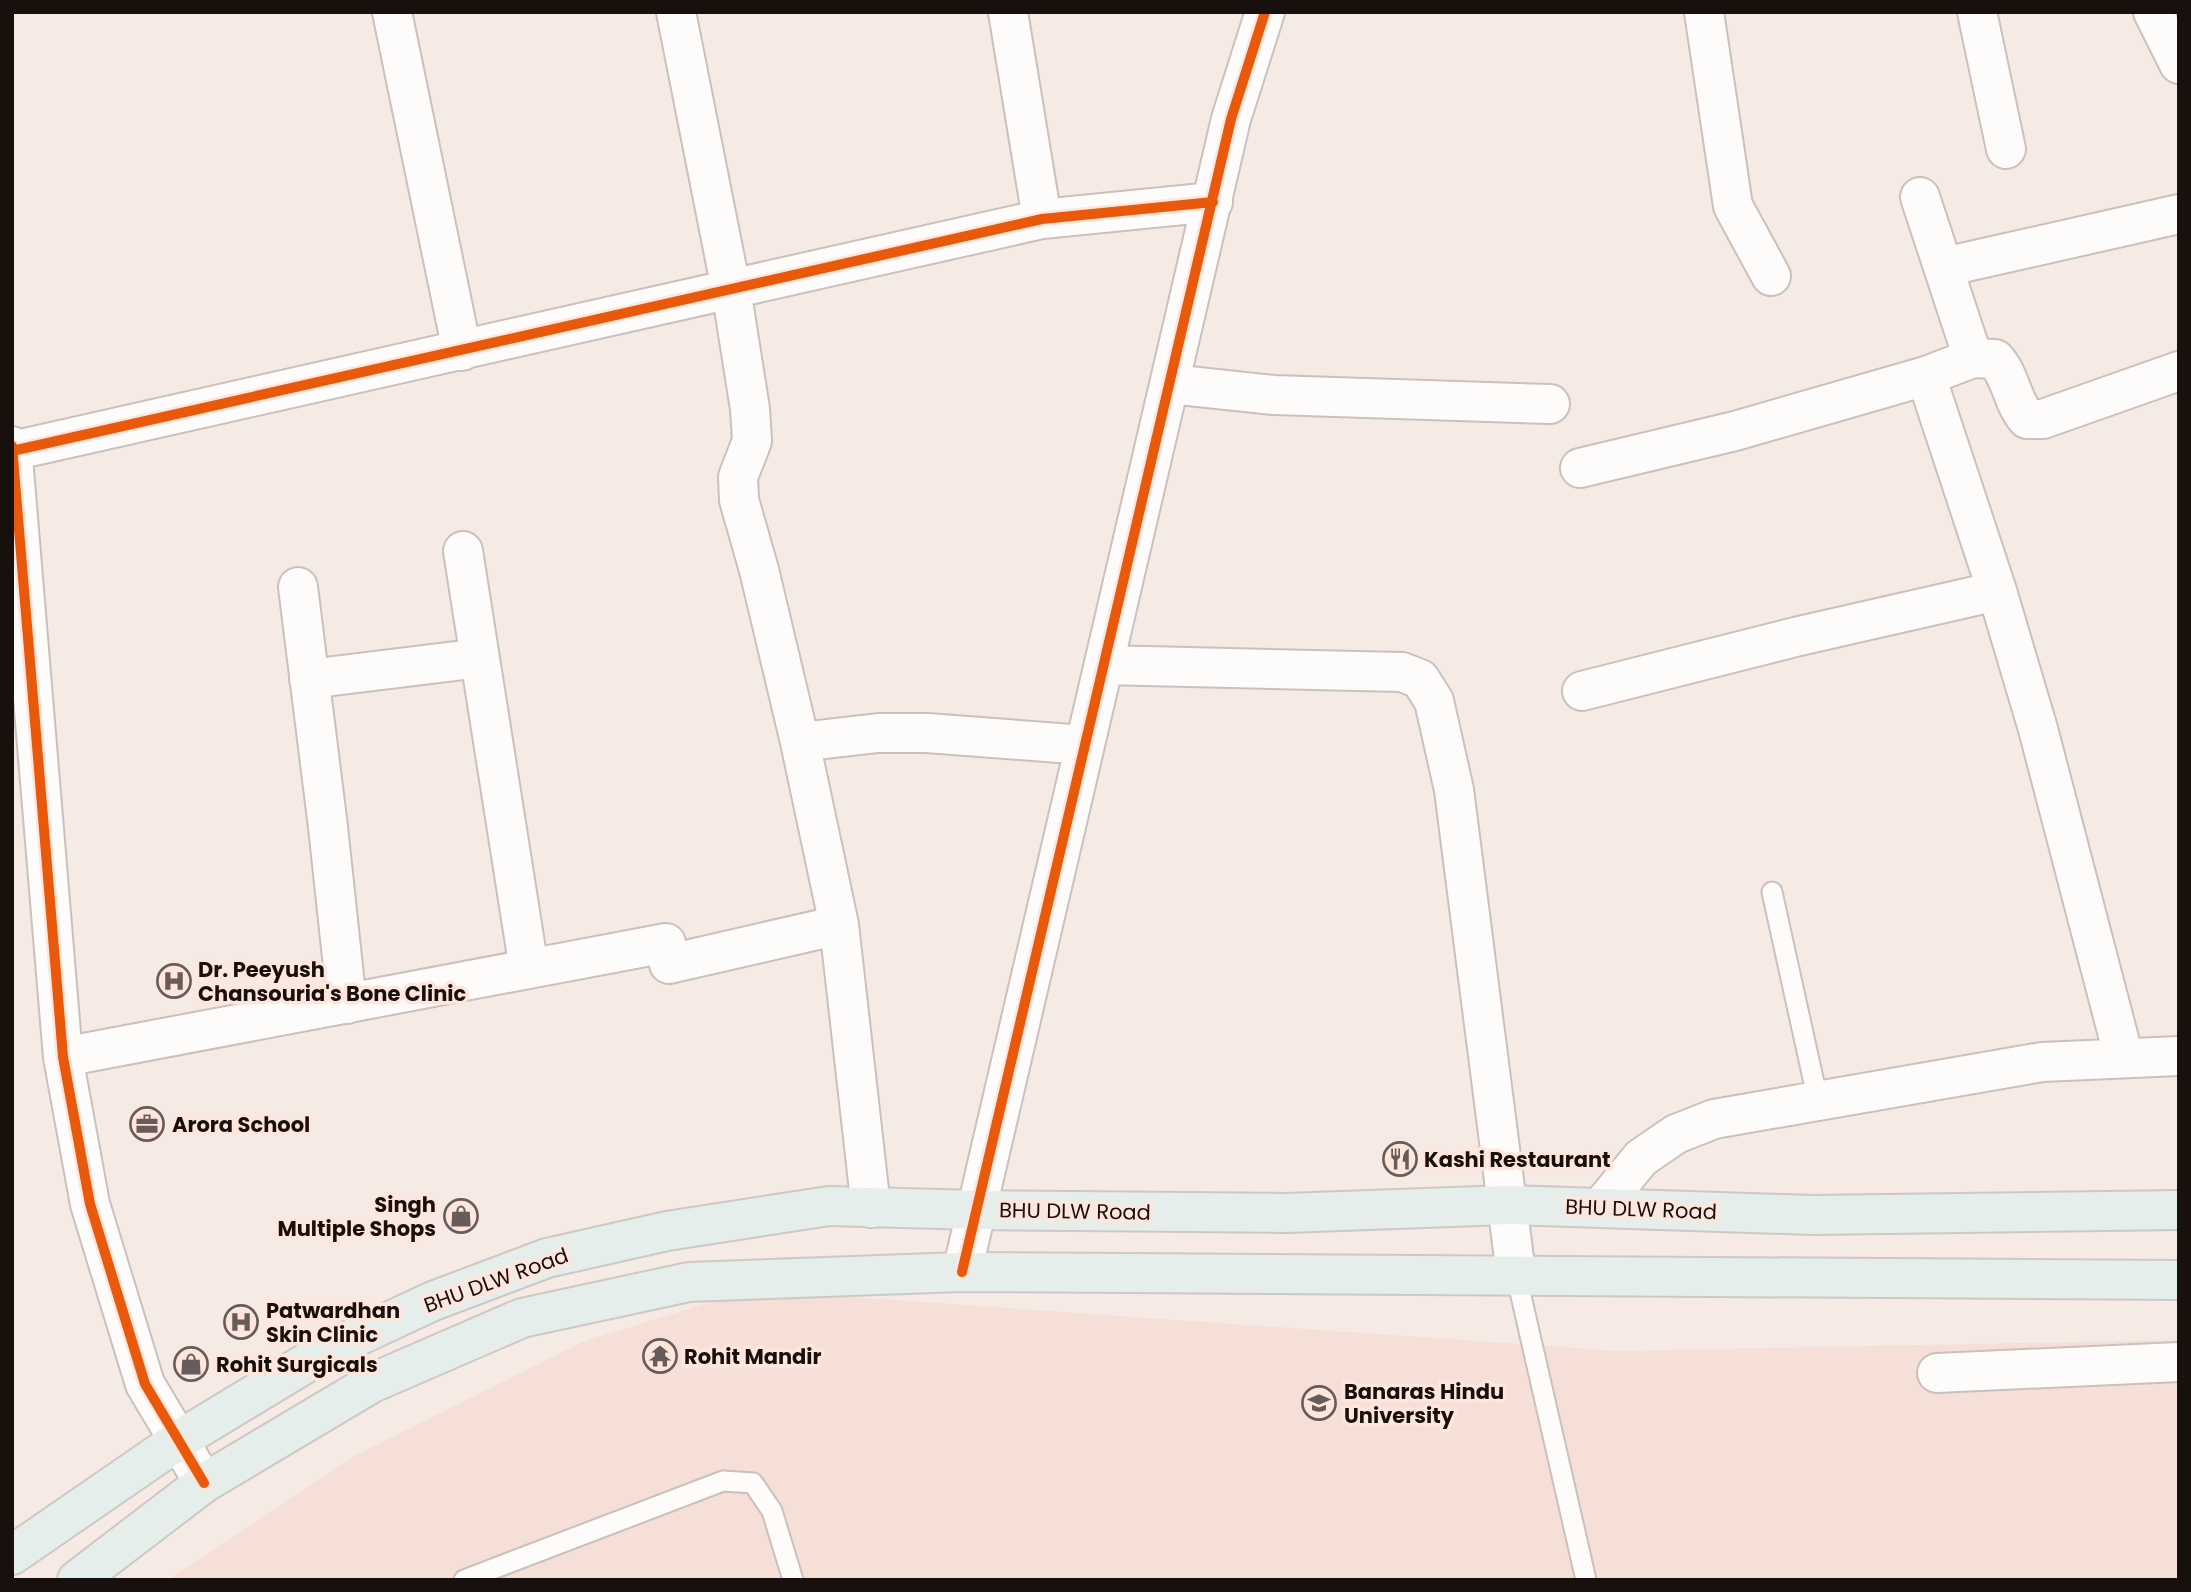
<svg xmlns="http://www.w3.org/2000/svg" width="2191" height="1592" viewBox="0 0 2191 1592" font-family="Poppins,sans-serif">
	<rect width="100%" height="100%" fill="#f6eae5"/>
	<path fill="#f5dfd6" d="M 750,1290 L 1618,1351 L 2179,1340 L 2179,1580 L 168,1580 L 356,1455 L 582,1342 Z"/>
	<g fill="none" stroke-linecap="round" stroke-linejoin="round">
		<g stroke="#cac0bc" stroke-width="23">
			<path id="service" d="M 1772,892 L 1818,1101
				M 1516,1274 L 1586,1580
				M 464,1580 L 723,1481 L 753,1483 L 772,1511 L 793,1580"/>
		</g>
		<g stroke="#cac0bc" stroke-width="42">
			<path id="minor" d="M 392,12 L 462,351
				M 676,12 L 731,289 L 750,409 L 752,441 L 738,477 L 739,500 L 759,570 L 800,742 L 839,925 L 871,1208
				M 1008,12 L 1042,219
				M 1704,12 L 1733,206 L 1771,276
				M 1977,12 L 2006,149
				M 2153,12 L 2179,64
				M 1920,197 L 1973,358
				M 1944,267 L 2179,214
				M 1926,376 L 1997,591 L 2038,729 L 2124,1058
				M 1170,384 L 1274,395 L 1550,404
				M 12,446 L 63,1057 L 90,1204 L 145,1384 L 204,1483
				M 12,451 L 1042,219 L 1213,202
				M 1580,468 L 1735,431 L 1926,376 L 1973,358 L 1995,359 C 2011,376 2012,402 2027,419 L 2043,419 L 2179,371
				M 463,551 L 529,969
				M 298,587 L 328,827 L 347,1004
				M 1104,665 L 1402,672 L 1420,679 L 1434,701 L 1454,790 L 1516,1274
				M 309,679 L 480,658
				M 1582,691 L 1795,637 L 1997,591
				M 800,742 L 878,733 L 927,733 L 1085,745
				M 669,964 L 839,925
				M 63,1057 L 666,943
				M 1601,1207 L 1641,1158 L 1676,1134 L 1714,1119 L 2042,1062 L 2179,1056
				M 962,1272 L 1231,119 L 1265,12
				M 1937,1373 L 2179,1362"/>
		</g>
		<g stroke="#cec8c5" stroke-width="42">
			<path id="primary" d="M 12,1555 L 179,1440 L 326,1351 L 433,1301 L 547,1258 L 667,1231 L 829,1206 L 977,1210 L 1286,1213 L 1508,1205 L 1813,1215 L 2179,1210
				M 77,1580 L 204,1483 L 372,1383 L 522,1318 L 689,1282 L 962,1272 L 2179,1280"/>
		</g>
		<use href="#service" stroke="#fefcfb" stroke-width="19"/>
		<use href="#minor" stroke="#fefcfb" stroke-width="38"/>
		<use href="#primary" stroke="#e6eeeb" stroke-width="38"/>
		<g stroke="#fee6dd" stroke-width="15">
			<path id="cycleway" d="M 12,446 L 63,1057 L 90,1204 L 145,1384 L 204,1483
				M 12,451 L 1042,219 L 1213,202
				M 962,1272 L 1231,119 L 1265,12"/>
		</g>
		<use href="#cycleway" stroke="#e8590c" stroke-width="10"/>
	</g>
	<defs>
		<g id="hospital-ring" transform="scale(1.75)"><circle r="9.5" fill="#fee6dd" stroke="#665c59" stroke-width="1.5"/><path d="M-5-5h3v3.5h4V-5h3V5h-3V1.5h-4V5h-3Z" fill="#665c59"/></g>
		<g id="office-ring" transform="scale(1.75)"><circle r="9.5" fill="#fee6dd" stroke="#665c59" stroke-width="1.5"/><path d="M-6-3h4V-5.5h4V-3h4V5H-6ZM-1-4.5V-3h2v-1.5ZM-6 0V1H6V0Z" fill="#665c59"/></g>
		<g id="restaurant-ring" transform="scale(1.75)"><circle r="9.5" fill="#fee6dd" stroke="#665c59" stroke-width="1.5"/><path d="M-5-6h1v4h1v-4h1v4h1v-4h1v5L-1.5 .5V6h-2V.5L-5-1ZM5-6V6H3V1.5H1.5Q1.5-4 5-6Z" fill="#665c59"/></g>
		<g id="shop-ring" transform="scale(1.75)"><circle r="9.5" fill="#fee6dd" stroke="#665c59" stroke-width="1.5"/><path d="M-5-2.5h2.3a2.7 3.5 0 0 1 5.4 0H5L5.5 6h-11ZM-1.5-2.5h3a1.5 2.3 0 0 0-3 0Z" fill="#665c59"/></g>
		<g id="temple-ring" transform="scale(1.75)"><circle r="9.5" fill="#fee6dd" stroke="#665c59" stroke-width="1.5"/><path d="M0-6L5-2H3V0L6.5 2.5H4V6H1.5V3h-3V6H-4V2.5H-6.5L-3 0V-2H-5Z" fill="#665c59"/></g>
		<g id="university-ring" transform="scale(1.75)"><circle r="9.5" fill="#fee6dd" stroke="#665c59" stroke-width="1.5"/><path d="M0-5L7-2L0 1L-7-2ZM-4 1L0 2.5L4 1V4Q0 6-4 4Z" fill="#665c59"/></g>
	</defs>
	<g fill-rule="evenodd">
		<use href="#hospital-ring" x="174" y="981"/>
		<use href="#office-ring" x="147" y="1124"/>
		<use href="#restaurant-ring" x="1400" y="1159"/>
		<use href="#shop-ring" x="461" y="1216"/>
		<use href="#hospital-ring" x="241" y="1322"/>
		<use href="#temple-ring" x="660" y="1356"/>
		<use href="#shop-ring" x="191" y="1364"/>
		<use href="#university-ring" x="1319" y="1403"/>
	</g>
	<g text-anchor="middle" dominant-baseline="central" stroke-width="7" stroke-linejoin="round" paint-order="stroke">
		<g font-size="21" font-weight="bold" fill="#18100d" stroke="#fee6dd" text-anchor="start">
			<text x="198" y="969">Dr. Peeyush<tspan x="198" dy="24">Chansouria's Bone Clinic</tspan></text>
			<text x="172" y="1124">Arora School</text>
			<text x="1424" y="1159">Kashi Restaurant</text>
			<text x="436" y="1204" text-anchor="end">Singh<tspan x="436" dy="24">Multiple Shops</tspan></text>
			<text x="266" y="1310">Patwardhan<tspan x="266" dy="24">Skin Clinic</tspan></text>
			<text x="684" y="1356">Rohit Mandir</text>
			<text x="216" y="1364">Rohit Surgicals</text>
			<text x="1344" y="1391">Banaras Hindu<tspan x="1344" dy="24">University</tspan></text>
		</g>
		<g font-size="21" fill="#18100d" stroke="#fee6dd">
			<text transform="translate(1641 1209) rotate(2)">BHU DLW Road</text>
			<text transform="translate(1075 1211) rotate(1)">BHU DLW Road</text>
			<text transform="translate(496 1280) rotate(-20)">BHU DLW Road</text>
		</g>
	</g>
	<rect width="2191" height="1592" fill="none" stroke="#18100d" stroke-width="28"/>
</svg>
